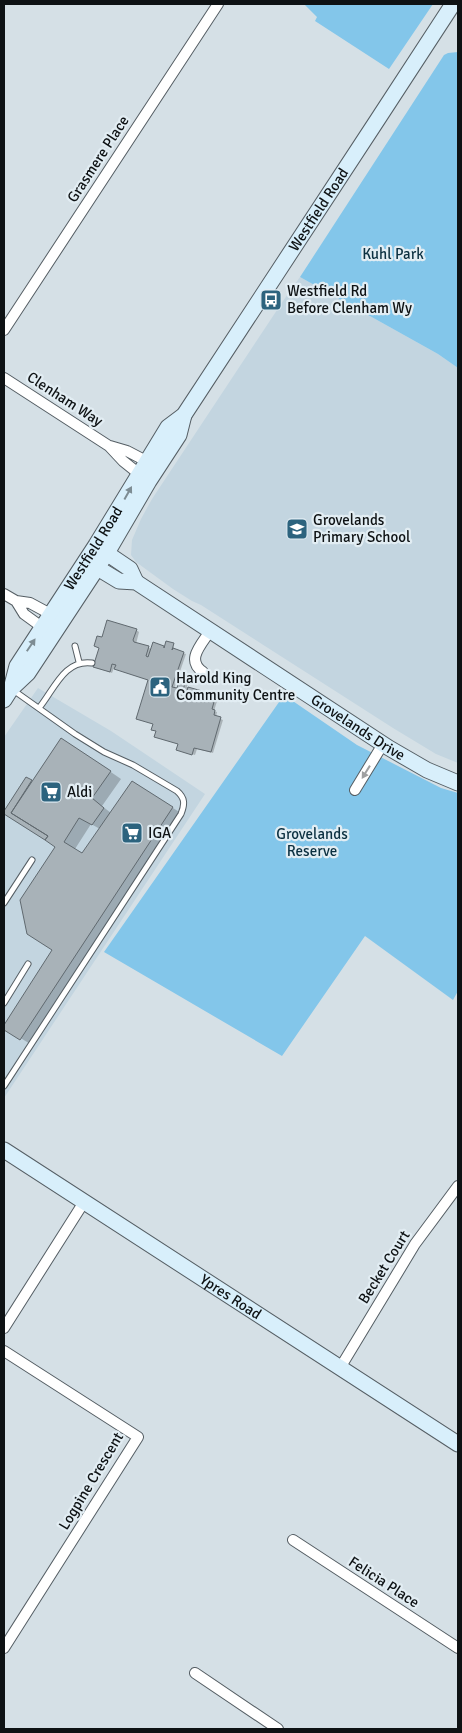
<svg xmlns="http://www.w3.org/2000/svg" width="462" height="1733" viewBox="0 0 462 1733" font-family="Signika,sans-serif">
	<rect width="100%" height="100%" fill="#d5e0e6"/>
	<path fill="#c3d5e0" d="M 300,277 L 438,354 L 458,368 L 458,763 L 436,754 L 393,728 L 201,605 L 192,601 L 173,589 L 136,562 L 131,555 L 132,540 L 141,519 L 152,499 L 283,301 Z
		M 38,688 L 111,731 L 205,794 L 4,1098 L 4,737 Z"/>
	<path fill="#83c6ea" d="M 304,4 L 433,4 L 389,69 L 315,21 L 317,17 Z
		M 458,52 L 458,368 L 438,354 L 300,277 L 444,55 L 448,53 Z
		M 284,695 L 357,745 L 441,788 L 458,793 L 458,991 L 453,1000 L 365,936 L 282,1056 L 104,952 Z"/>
	<path fill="#0003" fill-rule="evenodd" d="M 136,630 L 139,632 L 136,644 L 152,649 L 164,647 L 172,654 L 174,645 L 174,650 L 186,654 L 174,689 L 178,690 L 181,680 L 188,682 L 187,687 L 218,698 L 214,711 L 217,712 L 216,717 L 223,720 L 213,753 L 197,749 L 195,755 L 180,750 L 179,744 L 156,737 L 158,731 L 154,724 L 149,680 L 114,668 L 112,673 L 97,668 L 103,639 Z
		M 73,746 L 121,779 L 102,806 L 111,813 L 143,789 L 184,815 L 32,1045 L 4,1028 L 54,950 L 57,846 L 4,813 L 27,778 L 33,782 ZM 91,824 L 100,829 L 83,854 L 75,849 Z"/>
	<path fill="#a8b2b8" stroke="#60696f" d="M 107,620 L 137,629 L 133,640 L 134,642 L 149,646 L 146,656 L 148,657 L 153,642 L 164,646 L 164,648 L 166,641 L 174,643 L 172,650 L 173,648 L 184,652 L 172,687 L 177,688 L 180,678 L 186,680 L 183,690 L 187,691 L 188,687 L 216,695 L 212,709 L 215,710 L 214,715 L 221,717 L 211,752 L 194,748 L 192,755 L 176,750 L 178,744 L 154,737 L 156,731 L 151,730 L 153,724 L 136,719 L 148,680 L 114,669 L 116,665 L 112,664 L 110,672 L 93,667 L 99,648 L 94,646 L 97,636 L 102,637 Z
		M 61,738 L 111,771 L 92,798 L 104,808 L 92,825 L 79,818 L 64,842 L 82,853 L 132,781 L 173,807 L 20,1040 L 4,1030 L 4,1025 L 52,950 L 27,934 L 20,900 L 55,847 L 45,840 L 48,836 L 11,813 Z
		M 26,777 L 32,780 L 11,813 L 48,836 L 45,840 L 4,814 L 4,811 Z"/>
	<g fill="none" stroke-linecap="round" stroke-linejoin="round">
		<g stroke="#555e64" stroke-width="7">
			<path id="lane" d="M 75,646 L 79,662
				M 39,708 C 54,690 64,659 92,663
				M 4,903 L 32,860
				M 4,1003 L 28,964
				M 4,1086 L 181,814 C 185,804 185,798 177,791 L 133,765 L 104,752 L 75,734 L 13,690"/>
		</g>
		<g stroke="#555e64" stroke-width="12">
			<path id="street" d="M 4,330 L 218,4
				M 4,378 L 109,446 L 123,461 L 143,477
				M 110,446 L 127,451 L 152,464
				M 4,594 L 16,601 L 24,614 L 46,630
				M 16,601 L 30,603 L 56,617
				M 203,672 C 185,660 202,644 210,631
				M 355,790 L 383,744
				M 4,1328 L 84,1202
				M 4,1351 L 138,1437 L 4,1648
				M 340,1368 L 415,1244 L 458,1186
				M 293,1540 L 458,1648
				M 195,1673 L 278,1729"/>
		</g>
		<g stroke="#555e64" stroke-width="17">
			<g id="secondary">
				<path d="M 99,548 L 130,569 L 136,582"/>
				<path id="s1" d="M 86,561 L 119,581 L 136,582 L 389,748 L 427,770 L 458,783"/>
				<path id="s2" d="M 11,689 L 17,666 L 96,545 L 168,427 L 184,415 L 378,119 L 453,4"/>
				<path d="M 4,700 L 11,689 L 28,673 L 107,553 L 149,481 L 179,435 L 184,415"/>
				<path id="s3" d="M 4,1150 L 458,1444"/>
			</g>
		</g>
		<use href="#lane" stroke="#fff" stroke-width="5"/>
		<use href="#street" stroke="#fff" stroke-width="10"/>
		<use href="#secondary" stroke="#d8effb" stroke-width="15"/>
	</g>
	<defs><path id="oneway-solid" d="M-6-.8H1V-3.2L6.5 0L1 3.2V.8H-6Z" transform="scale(1.25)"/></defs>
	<g fill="#7d8c93">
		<use href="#oneway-solid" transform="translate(128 493) rotate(-61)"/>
		<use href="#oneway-solid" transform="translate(31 645) rotate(-56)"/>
	</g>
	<use fill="#9fa0a1" href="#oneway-solid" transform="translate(366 772) rotate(122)"/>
	<defs>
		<g id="bus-square" transform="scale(1.125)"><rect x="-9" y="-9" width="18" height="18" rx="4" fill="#2c637e" stroke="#e2edf3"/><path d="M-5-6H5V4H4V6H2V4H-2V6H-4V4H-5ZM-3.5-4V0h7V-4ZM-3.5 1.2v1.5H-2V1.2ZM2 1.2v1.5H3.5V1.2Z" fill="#fff"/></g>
		<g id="school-square" transform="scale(1.125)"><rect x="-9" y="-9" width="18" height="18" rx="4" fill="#2c637e" stroke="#e2edf3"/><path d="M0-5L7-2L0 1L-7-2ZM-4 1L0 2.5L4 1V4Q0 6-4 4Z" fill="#fff"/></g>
		<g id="civic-square" transform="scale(1.125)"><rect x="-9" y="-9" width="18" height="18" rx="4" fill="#2c637e" stroke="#e2edf3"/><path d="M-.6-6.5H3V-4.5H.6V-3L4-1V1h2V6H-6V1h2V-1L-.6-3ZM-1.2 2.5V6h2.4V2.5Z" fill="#fff"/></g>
		<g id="supermarket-square" transform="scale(1.125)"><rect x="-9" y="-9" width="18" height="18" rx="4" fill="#2c637e" stroke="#e2edf3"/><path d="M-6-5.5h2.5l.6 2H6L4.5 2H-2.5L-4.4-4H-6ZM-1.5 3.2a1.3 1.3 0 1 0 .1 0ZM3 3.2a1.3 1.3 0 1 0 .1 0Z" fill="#fff"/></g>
	</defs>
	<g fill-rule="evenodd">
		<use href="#bus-square" x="271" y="300"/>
		<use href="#school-square" x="297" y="529"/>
		<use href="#civic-square" x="160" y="687"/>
		<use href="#supermarket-square" x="51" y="792"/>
		<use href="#supermarket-square" x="132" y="833"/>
	</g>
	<g text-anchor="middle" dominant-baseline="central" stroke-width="4.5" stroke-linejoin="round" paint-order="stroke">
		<g font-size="15" fill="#0e1214" stroke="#e2edf3">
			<text transform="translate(98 159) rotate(-57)">Grasmere Place</text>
			<text stroke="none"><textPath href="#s2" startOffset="572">Westfield Road</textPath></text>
			<text transform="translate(65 399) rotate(33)">Clenham Way</text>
			<text stroke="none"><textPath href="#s2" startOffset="164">Westfield Road</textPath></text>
			<text stroke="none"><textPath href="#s1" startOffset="321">Grovelands Drive</textPath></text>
			<text transform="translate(384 1267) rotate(-58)">Becket Court</text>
			<text stroke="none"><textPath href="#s3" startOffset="270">Ypres Road</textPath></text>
			<text transform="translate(91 1481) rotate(-59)">Logpine Crescent</text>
			<text transform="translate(384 1582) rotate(33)">Felicia Place</text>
		</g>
		<g font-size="15" fill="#0b3041" stroke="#e2edf3">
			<text x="393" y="254">Kuhl Park</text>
			<text x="312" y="834">Grovelands<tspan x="312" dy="17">Reserve</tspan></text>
		</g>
		<g font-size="15" fill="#0e1214" stroke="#e2edf3" text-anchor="start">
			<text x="287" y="291">Westfield Rd<tspan x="287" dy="17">Before Clenham Wy</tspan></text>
			<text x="313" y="520">Grovelands<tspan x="313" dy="17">Primary School</tspan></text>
			<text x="176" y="678">Harold King<tspan x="176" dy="17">Community Centre</tspan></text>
			<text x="67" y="792">Aldi</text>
			<text x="148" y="833">IGA</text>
		</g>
	</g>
	<rect width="462" height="1733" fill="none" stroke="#0e1214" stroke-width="10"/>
</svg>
